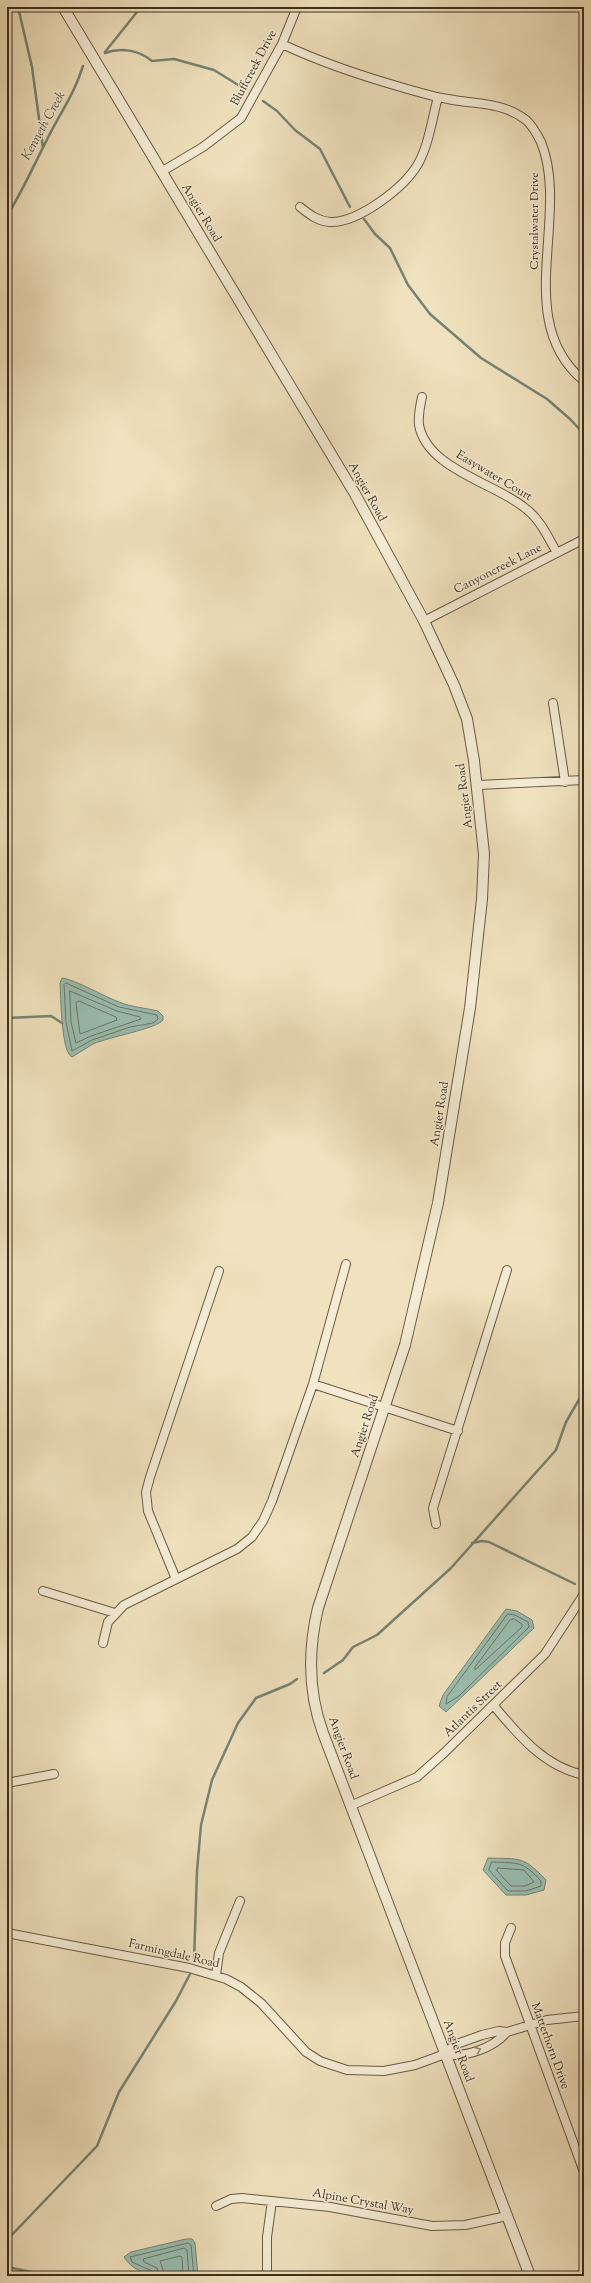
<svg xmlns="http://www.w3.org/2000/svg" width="591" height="2283" viewBox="0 0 591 2283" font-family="'Sorts Mill Goudy',serif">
	<rect width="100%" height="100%" fill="#f0e2be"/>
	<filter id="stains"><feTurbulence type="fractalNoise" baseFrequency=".005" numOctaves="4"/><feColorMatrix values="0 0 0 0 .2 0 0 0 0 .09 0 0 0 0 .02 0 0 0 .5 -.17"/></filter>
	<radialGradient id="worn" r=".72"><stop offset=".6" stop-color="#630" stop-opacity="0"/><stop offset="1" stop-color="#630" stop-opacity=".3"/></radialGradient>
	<path fill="#9abeb1" stroke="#758476" d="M 62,978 C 76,980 103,996 119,1002 C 131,1007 145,1008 158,1011 L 163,1016 L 163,1020 C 156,1029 108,1037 93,1044 C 86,1048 79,1053 72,1057 C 61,1052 61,996 60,983 Z
		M 506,1609 L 517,1611 L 532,1620 L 534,1628 L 446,1712 L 439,1706 L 443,1695 Z
		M 488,1858 C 521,1859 523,1856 546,1880 L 544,1890 L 526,1895 L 506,1895 L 483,1870 Z
		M 186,2239 L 192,2239 L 195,2243 L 198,2276 C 173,2276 139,2281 124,2257 L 131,2252 Z"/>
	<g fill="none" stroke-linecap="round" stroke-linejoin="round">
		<path stroke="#6c7667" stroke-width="1" d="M 66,983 L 119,1007 L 157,1015 L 158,1019 L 153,1023 L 130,1027 L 92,1040 L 72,1051 L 66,1022 L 64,985 Z
			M 70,991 L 117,1011 L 140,1017 L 141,1019 L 91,1036 L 76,1043 L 71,1022 Z
			M 79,1001 L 116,1017 L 117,1020 L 80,1034 L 76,1003 Z
			M 508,1614 L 515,1615 L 528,1622 L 529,1627 L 459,1696 L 446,1704 L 447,1697 Z
			M 514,1619 L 522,1624 L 522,1627 L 475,1670 L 475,1667 L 510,1620 Z
			M 492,1862 C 518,1863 523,1861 541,1881 L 541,1886 L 526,1891 L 508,1891 L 489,1870 Z
			M 498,1868 L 524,1870 L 534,1882 L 525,1886 L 511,1886 L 497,1871 Z
			M 154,2276 L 152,2271 L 132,2262 L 130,2257 L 188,2243 L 191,2245 L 194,2276
			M 159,2276 L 157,2268 L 144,2262 L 143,2259 L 184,2248 L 187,2250 L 189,2276
			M 165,2276 L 160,2261 L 180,2256 L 182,2257 L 183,2276"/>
		<path stroke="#758476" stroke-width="2.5" d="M 18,7 L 32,67 L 43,148
			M 105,52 L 141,7
			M 105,53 C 121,47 139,50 152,61 L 174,59 L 214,70 L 243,88
			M 263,101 L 277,111 L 295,130 L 320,149 L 350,207
			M 7,216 C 25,187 38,156 54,126 C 66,104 75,91 83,66
			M 364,219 L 375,234 L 390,248 L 408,285 L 430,314 L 481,358 L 547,399 L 570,419 L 584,434
			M 7,1018 L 51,1016 L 62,1023
			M 472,1543 L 482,1541 L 489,1542 L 575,1584
			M 324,1673 L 343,1660 L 353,1647 L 377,1635 L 451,1568 L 556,1450 L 566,1422 L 584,1391
			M 194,1961 L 197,1871 L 201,1825 L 212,1780 L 238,1723 L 256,1698 L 290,1684 L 297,1679
			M 7,2240 L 97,2146 L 119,2092 L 176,2001 L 190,1974
			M 7,2267 L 51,2276"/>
		<g stroke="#6a5b45" stroke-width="10">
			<path id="minor" d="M 282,44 C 322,63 362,76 404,88 C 419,92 433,97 448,99 C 476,105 501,101 526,120 C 533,126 537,134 541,142 C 571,216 511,321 584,381
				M 161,172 L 203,147 L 241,118 L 282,44 L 297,7
				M 300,207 C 310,215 318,221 330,222 C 358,223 404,188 418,164 C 429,144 432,119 438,97
				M 422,397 C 420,406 418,416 419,425 C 427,469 495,483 525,508 C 540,519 548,537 557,553
				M 424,621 L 584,539
				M 553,703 L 565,782
				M 478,785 L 584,780
				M 313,1384 L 458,1431
				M 436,1524 L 433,1508 L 507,1270
				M 176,1579 L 148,1511 L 146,1492 L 150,1477 L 219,1271
				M 43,1591 L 115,1613
				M 103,1643 L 108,1622 L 124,1605 L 237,1549 L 252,1537 L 263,1521 L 272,1501 L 313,1384 L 346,1264
				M 494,1706 C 519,1736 545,1767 584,1775
				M 7,1783 L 54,1774
				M 350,1806 L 417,1777 L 444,1753 L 545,1654 L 584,1594
				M 511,1928 L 505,1943 L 505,1956 L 584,2172
				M 7,1933 L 189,1968 L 226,1979 L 241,1987 L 261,2003 L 306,2052 L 320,2061 L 347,2070 L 384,2071 L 415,2065 L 445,2054 L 454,2045 L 482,2035 L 499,2031 L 507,2032 L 547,2020 L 584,2016
				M 216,1975 L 219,1953 L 240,1901
				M 445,2054 C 466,2058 493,2048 507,2032
				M 216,2206 L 231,2199 L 242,2198 L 330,2207 L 432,2226 L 465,2225 L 507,2216
				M 267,2276 L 267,2237 L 272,2201"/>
		</g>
		<g stroke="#6a5b45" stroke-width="12">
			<path id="tertiary" d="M 63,7 L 355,494 L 424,621 L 454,685 L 467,719 L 474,761 L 484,854 L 482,899 L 470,1008 L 438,1203 L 405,1345 L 318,1608 C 308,1650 308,1692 323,1733 L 530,2276"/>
		</g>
		<use href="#minor" stroke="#f5ecd5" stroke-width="8"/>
		<use href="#tertiary" stroke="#f5ecd5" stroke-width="10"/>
	</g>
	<defs><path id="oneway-chevron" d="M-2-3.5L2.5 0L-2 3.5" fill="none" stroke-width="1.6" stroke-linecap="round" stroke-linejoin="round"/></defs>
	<use stroke="#9a8d79" href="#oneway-chevron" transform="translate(478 2050) rotate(-21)"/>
	<g text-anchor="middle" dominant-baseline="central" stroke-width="3" stroke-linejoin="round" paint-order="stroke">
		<g font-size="12" fill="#3e2e1d" stroke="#f5ecd5">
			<text transform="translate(254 68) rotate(-62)">Bluffcreek Drive</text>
			<text transform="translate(201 213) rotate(59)">Angier Road</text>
			<text transform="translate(535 221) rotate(-90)">Crystalwater Drive</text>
			<text transform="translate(494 476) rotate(31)">Easywater Court</text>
			<text transform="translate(367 492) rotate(61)">Angier Road</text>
			<text transform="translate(498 569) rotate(-27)">Canyoncreek Lane</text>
			<text transform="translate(465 796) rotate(-97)">Angier Road</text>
			<text transform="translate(440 1114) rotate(-81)">Angier Road</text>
			<text transform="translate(365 1426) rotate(-72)">Angier Road</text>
			<text transform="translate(473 1709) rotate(-44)">Atlantis Street</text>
			<text transform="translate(343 1748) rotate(70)">Angier Road</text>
			<text transform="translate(174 1954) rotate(13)">Farmingdale Road</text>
			<text transform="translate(550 2046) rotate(70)">Matterhorn Drive</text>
			<text transform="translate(458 2051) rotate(69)">Angier Road</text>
			<text transform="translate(363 2202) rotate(10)">Alpine Crystal Way</text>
		</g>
		<g font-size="13" font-style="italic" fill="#555242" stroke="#f5ecd5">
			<text transform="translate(44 126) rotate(-61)">Kenneth Creek</text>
		</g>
	</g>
	<rect width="591" height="2283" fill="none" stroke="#f0e2be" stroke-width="24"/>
	<rect x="8" y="8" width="575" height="2267" fill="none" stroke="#3e2e1d" stroke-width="2"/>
	<rect x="12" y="12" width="567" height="2259" fill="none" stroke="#3e2e1d"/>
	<rect width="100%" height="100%" filter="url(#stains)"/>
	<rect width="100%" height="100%" fill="url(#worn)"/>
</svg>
